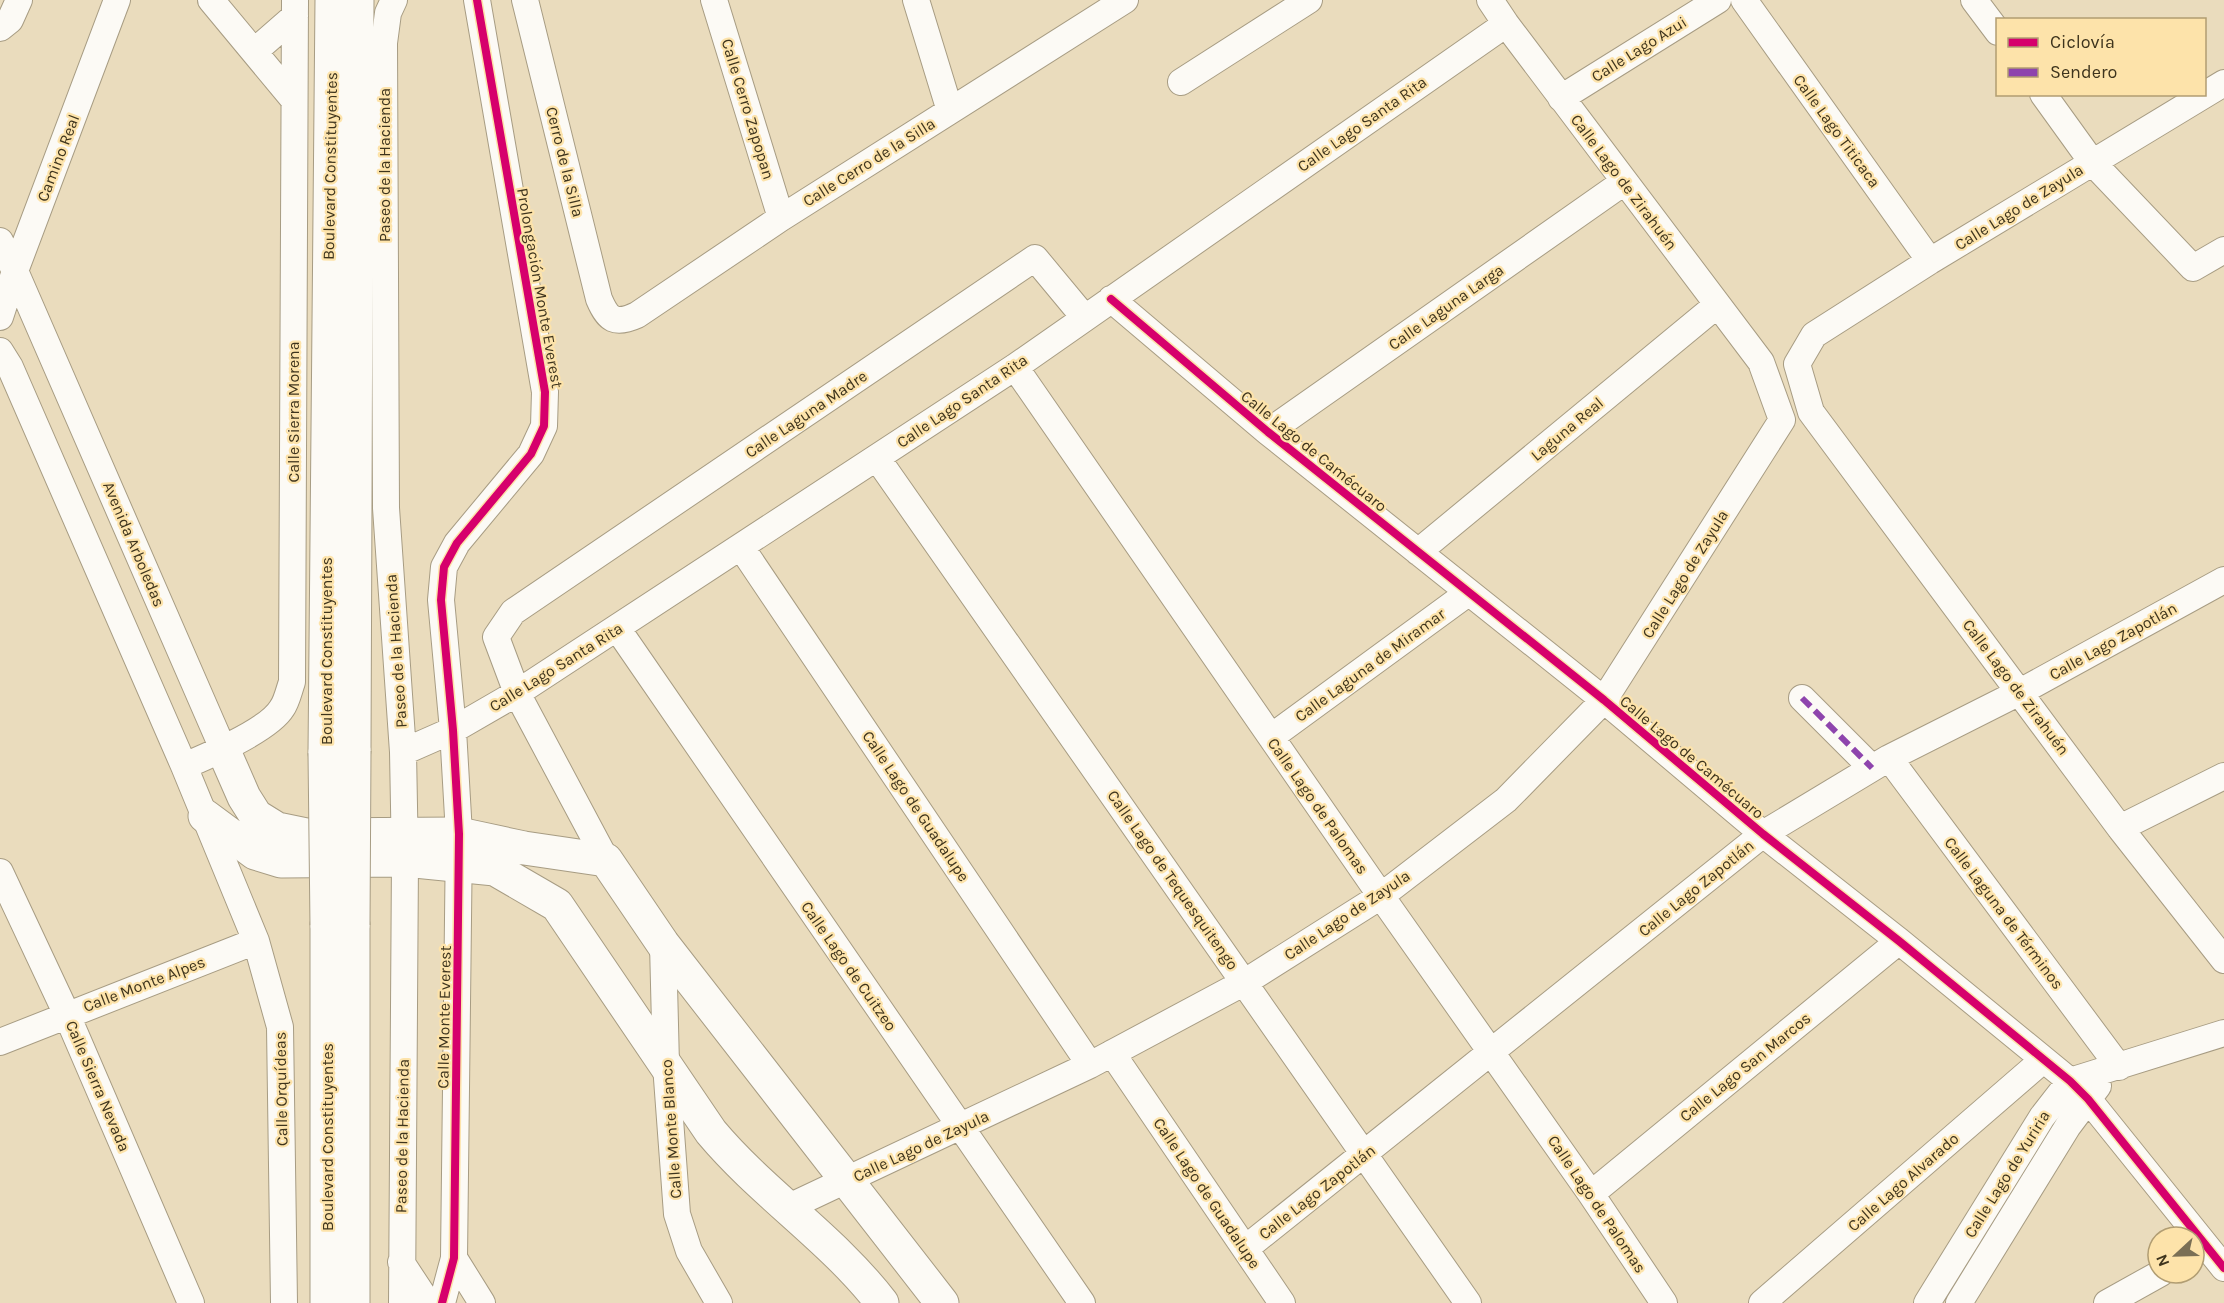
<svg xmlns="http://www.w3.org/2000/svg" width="2224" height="1303" viewBox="0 0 2224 1303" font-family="Karla,sans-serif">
	<rect width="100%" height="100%" fill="#eadcbd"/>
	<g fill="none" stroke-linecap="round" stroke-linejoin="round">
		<g stroke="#a79c83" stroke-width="28">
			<path id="minor" d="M 211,0 L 294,100
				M 394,0 L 388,13 L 384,43 L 386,508 L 403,752 L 405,860 L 402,1303
				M 525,0 L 599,299 C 608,320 615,325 637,315 L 781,218 L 1125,0
				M 714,0 L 781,218
				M 916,0 L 950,111
				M 1490,0 L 1506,24 L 1761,362 L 1782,420
				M 1744,0 L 1930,261
				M 1974,0 L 1998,32
				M 0,28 L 10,20 L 19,0
				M 255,51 L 295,16
				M 1181,82 L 1309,0
				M 2043,94 L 2092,162 L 2193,268 L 2224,250
				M 1561,98 L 1718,0
				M 0,241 L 15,271 L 223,749
				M 1111,299 L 1268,432 L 1604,700 L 1763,834 L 1899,941 L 2070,1081 L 2088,1099 L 2224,1268
				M 0,317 L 15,271 L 117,0
				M 0,351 L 10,367 L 184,766 L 256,941 L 280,1027 L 284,1303
				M 1797,364 L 1811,412 L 2120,828 L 2224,960
				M 1797,364 L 1814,335 L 1930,261 L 2224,83
				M 1015,367 L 1381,896 L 1591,1194 L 1664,1303
				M 1268,432 L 1624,182
				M 877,458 L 1468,1303
				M 741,547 L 1090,1065
				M 1418,552 L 1717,305
				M 617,628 L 1082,1303
				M 1802,698 L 1872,768
				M 1271,737 L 1468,593
				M 403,752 L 453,730 L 517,693 L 1015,367 L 1506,24
				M 1889,758 L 2119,1067
				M 184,766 C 208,756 269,730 282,708 C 287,701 289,690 292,682 L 295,0
				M 2120,828 L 2224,776
				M 606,860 L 517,693 L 496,637 L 513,612 L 1035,258 L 1084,317
				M 0,872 L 67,1015 L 191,1303
				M 663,944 L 666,1065 L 677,1214 L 689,1251 L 719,1303
				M 0,1042 L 256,941
				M 1112,1053 L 1282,1303
				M 1591,1194 L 1899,941
				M 789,1207 L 1090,1065 L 1245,982 L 1381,896 L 1506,800 L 1604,700 L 1782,420
				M 1246,1248 L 1763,834 L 1889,758 L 2020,692 L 2224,580
				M 454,1258 L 482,1303
				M 401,1262 L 428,1303
				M 442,1303 L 454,1258 L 459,834 L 453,730 L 441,600 L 444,567 L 457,543 L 531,454 L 544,426 L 545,392 L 477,0
				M 1762,1303 L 2043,1060
				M 1927,1303 L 2042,1117 L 2070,1081 L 2224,1033
				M 1959,1303 L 2068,1126 L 2098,1086
				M 2107,1303 L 2161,1273"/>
		</g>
		<g stroke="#a79c83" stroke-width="35">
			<path id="major" d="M 223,749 L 244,797 L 256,816 L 277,829 L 306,835 L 459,834 L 524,848 L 606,860 L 663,944 L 942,1303
				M 205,816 L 255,853 L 281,861 L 405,860 L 495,869 L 557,905 L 711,1132 C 763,1194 833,1239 882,1303"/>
		</g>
		<g stroke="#a79c83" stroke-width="35">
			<path id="highway" d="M 354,751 L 357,0
				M 325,753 L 332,0
				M 327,1303 L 327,925
				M 353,1303 L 353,925"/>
		</g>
		<use href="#minor" stroke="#fcfaf5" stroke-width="26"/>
		<use href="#major" stroke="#fcfaf5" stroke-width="33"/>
		<use href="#highway" stroke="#fcfaf5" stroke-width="33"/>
		<g stroke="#a79c83" stroke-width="35" stroke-linecap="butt">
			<path id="highway-bridge" d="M 325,753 L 327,925
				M 353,925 L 354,751"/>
		</g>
		<use href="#highway-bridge" stroke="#fcfaf5" stroke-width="33"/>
		<path stroke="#8e44ad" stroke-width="6" stroke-dasharray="12 6" stroke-linecap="butt" d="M 1802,698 L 1872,768"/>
		<g stroke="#fde3aa" stroke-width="11">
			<path id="cycleway" d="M 1111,299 L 1268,432 L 1604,700 L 1763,834 L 1899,941 L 2070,1081 L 2088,1099 L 2224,1268
				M 442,1303 L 454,1258 L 459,834 L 453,730 L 441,600 L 444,567 L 457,543 L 531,454 L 544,426 L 545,392 L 477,0"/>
		</g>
		<use href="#cycleway" stroke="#d6006c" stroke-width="8"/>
	</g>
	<g text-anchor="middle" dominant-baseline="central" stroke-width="4.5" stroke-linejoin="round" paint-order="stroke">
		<g font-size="16" fill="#3e341d" stroke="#fde3aa">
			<text transform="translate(1639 49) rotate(-32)">Calle Lago Azui</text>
			<text transform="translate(748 109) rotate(73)">Calle Cerro Zapopan</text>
			<text transform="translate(1362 124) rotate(-35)">Calle Lago Santa Rita</text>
			<text transform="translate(1837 131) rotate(54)">Calle Lago Titicaca</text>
			<text transform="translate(58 158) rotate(-69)">Camino Real</text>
			<text transform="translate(565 162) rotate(76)">Cerro de la Silla</text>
			<text transform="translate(869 162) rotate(-32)">Calle Cerro de la Silla</text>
			<text transform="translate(384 165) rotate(-90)">Paseo de la Hacienda</text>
			<text transform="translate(330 166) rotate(-89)">Boulevard Constituyentes</text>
			<text transform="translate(1624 182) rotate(53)">Calle Lago de Zirahuén</text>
			<text transform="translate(2019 207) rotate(-32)">Calle Lago de Zayula</text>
			<text transform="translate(540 288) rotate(80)">Prolongación Monte Everest</text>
			<text transform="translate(1446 307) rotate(-35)">Calle Laguna Larga</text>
			<text transform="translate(962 401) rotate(-34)">Calle Lago Santa Rita</text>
			<text transform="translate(293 412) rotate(-90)">Calle Sierra Morena</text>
			<text transform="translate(806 414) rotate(-34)">Calle Laguna Madre</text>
			<text transform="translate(1567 429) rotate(-40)">Laguna Real</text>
			<text transform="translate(1314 451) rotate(39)">Calle Lago de Camécuaro</text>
			<text transform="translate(134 544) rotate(67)">Avenida Arboledas</text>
			<text transform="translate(1685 574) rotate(-58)">Calle Lago de Zayula</text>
			<text transform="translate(2113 641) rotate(-29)">Calle Lago Zapotlán</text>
			<text transform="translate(326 651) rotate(-90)">Boulevard Constituyentes</text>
			<text transform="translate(396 651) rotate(-94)">Paseo de la Hacienda</text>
			<text transform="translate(1370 665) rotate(-36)">Calle Laguna de Miramar</text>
			<text transform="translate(556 667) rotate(-32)">Calle Lago Santa Rita</text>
			<text transform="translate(2016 687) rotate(53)">Calle Lago de Zirahuén</text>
			<text transform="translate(1692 757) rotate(40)">Calle Lago de Camécuaro</text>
			<text transform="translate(916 806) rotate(56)">Calle Lago de Guadalupe</text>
			<text transform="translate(1318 806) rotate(55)">Calle Lago de Palomas</text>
			<text transform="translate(1173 880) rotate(55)">Calle Lago de Tequesquitengo</text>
			<text transform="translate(1696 888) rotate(-39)">Calle Lago Zapotlán</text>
			<text transform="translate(2004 913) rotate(53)">Calle Laguna de Términos</text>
			<text transform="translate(1347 915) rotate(-34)">Calle Lago de Zayula</text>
			<text transform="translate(849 966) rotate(55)">Calle Lago de Cuitzeo</text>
			<text transform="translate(144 984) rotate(-21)">Calle Monte Alpes</text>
			<text transform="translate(444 1017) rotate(-89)">Calle Monte Everest</text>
			<text transform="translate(1745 1067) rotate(-39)">Calle Lago San Marcos</text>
			<text transform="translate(98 1086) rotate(67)">Calle Sierra Nevada</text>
			<text transform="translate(281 1089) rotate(-91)">Calle Orquídeas</text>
			<text transform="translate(671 1129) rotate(-94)">Calle Monte Blanco</text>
			<text transform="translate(402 1136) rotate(-89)">Paseo de la Hacienda</text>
			<text transform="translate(327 1137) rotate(-90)">Boulevard Constituyentes</text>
			<text transform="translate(921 1146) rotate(-25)">Calle Lago de Zayula</text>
			<text transform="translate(2007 1174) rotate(-58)">Calle Lago de Yuriria</text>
			<text transform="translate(1903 1182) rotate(-41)">Calle Lago Alvarado</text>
			<text transform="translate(1317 1192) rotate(-38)">Calle Lago Zapotlán</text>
			<text transform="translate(1207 1193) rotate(56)">Calle Lago de Guadalupe</text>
			<text transform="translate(1597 1204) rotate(56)">Calle Lago de Palomas</text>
		</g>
	</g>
	<rect x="1996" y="18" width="210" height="78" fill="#fde3aa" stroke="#b19d72" stroke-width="1.5"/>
	<rect x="2008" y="38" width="30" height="9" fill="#d6006c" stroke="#b19d72" stroke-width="1.5"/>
	<text x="2050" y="48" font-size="18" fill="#3e341d">Ciclovía</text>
	<rect x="2008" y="68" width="30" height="9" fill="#8e44ad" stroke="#b19d72" stroke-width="1.5"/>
	<text x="2050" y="78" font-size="18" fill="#3e341d">Sendero</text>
	<g transform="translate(2176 1255) rotate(248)"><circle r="28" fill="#fde3aa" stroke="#b19d72" stroke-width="1.5"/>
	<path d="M0-4.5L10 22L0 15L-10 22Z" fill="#7a6f55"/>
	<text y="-9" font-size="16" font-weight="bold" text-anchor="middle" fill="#3e341d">N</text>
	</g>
</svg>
